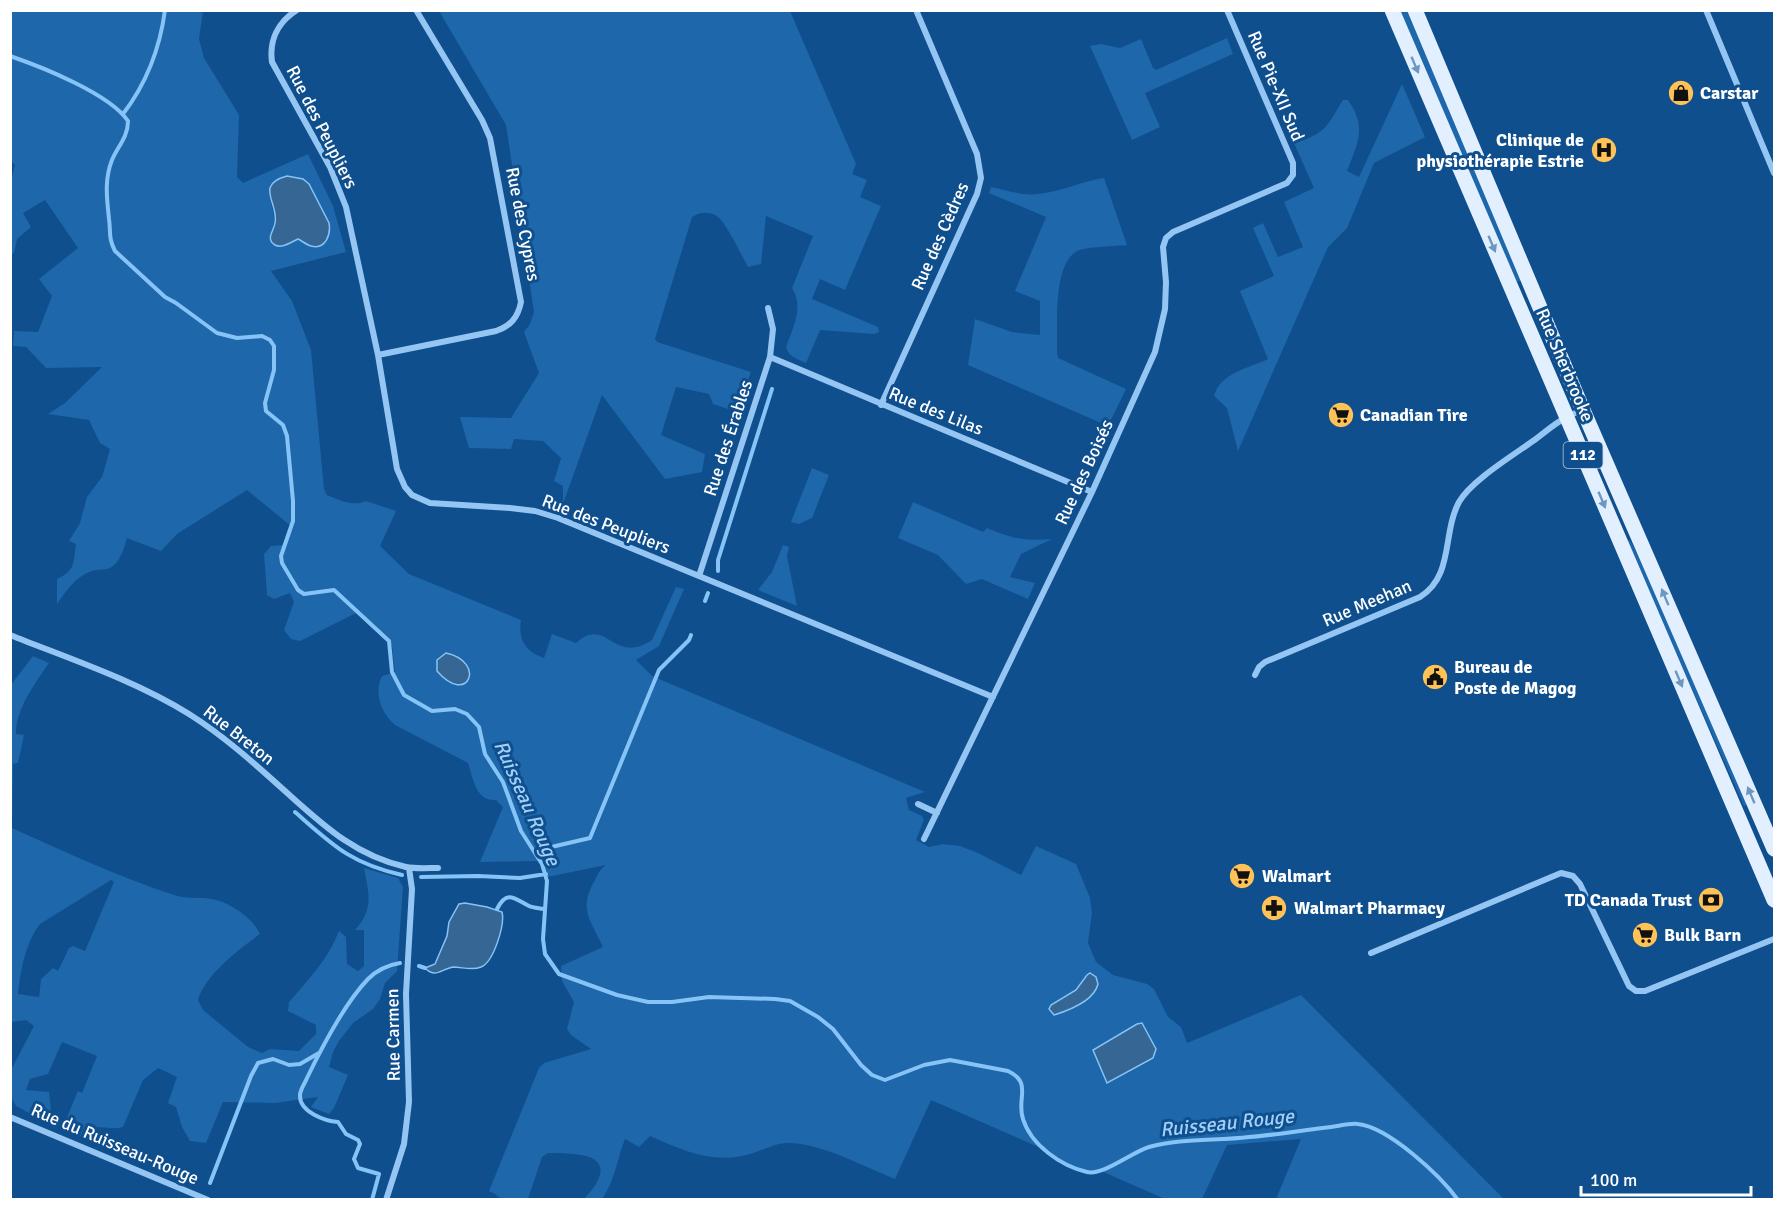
<svg xmlns="http://www.w3.org/2000/svg" width="1785" height="1210" viewBox="0 0 1785 1210" font-family="Signika,sans-serif">
	<rect width="100%" height="100%" fill="#0f4f8d"/>
	<path fill="#1d67aa" fill-rule="evenodd" d="M 11,11 L 203,11 L 199,39 L 204,58 L 239,115 L 237,177 L 243,183 L 308,154 L 333,206 L 346,252 L 271,271 L 292,301 L 311,350 L 324,489 L 327,495 C 339,500 353,507 366,501 L 396,511 L 380,546 L 409,574 L 521,620 C 518,639 525,652 544,658 L 552,634 L 576,643 C 607,615 613,666 652,640 L 676,587 L 684,589 L 659,646 L 636,660 L 652,676 L 925,792 L 906,798 L 909,810 L 922,816 L 924,820 L 916,840 L 929,847 L 943,844 L 960,846 L 978,853 L 1021,875 L 1036,846 L 1076,864 L 1090,898 L 1092,913 L 1088,943 L 1096,962 L 1113,975 L 1147,984 L 1154,989 L 1168,1017 L 1181,1027 L 1187,1043 L 1301,995 L 1504,1199 L 1276,1199 L 1301,1139 L 1227,1145 L 1202,1199 L 1165,1199 L 1101,1171 C 1081,1177 1059,1160 1043,1149 L 931,1100 L 895,1179 C 865,1167 819,1142 786,1143 C 772,1144 757,1153 742,1156 C 709,1163 680,1149 650,1136 L 639,1147 L 625,1139 C 617,1159 615,1181 602,1199 L 584,1199 C 589,1193 595,1187 598,1180 C 612,1150 564,1154 548,1153 L 542,1157 L 528,1199 L 501,1199 L 495,1194 L 489,1191 L 539,1068 L 544,1063 L 591,1049 L 571,1035 L 567,1029 L 574,1002 L 562,981 L 561,966 L 603,947 C 590,919 578,909 595,880 C 598,874 600,869 606,865 L 547,877 L 541,861 L 480,862 L 503,807 L 496,800 C 476,802 473,778 468,763 L 395,725 C 382,714 373,693 382,676 L 395,672 L 392,646 L 358,612 L 300,641 L 291,639 L 284,630 L 294,602 L 290,593 L 274,599 L 267,595 L 264,554 L 271,546 L 286,545 L 292,527 L 247,490 L 177,534 L 161,551 L 127,538 C 124,549 119,566 107,569 C 102,570 97,569 92,571 C 76,576 66,591 57,604 L 57,579 C 76,570 73,563 76,544 L 69,541 L 80,523 L 87,497 L 102,477 L 110,449 L 100,443 L 89,420 L 48,414 L 65,403 L 102,367 L 46,368 L 26,347 L 13,346 L 14,331 L 38,332 L 52,296 L 39,279 L 78,248 L 45,200 L 23,213 L 31,227 L 17,239 L 14,253 L 11,254 L 11,180 L 15,165 L 11,161 ZM 272,184 L 308,245 L 298,239 L 294,240 L 271,233 C 281,214 264,201 272,184 Z
		M 439,11 L 790,11 L 856,164 L 852,174 L 867,180 L 860,197 L 881,206 L 845,290 L 820,279 L 812,299 L 878,327 L 879,332 L 874,334 L 820,330 L 806,363 C 797,359 789,357 786,347 C 793,328 804,307 792,288 L 813,236 L 766,216 L 761,264 L 748,267 C 742,256 726,223 718,217 C 710,211 700,212 692,217 L 655,339 L 657,342 L 751,372 L 737,412 L 713,404 L 709,394 L 676,387 L 661,435 L 705,454 L 702,472 L 665,479 L 602,395 L 563,504 L 563,486 L 554,481 L 561,458 L 543,441 L 514,439 L 511,449 L 469,448 L 460,417 L 511,418 L 539,373 L 524,332 L 530,324 L 534,312 L 506,125 Z
		M 1400,11 L 1407,11 L 1522,280 L 1517,282 L 1500,247 Z
		M 1227,38 L 1233,54 L 1145,93 L 1160,127 L 1132,140 L 1090,46 L 1101,44 L 1120,48 L 1141,39 L 1153,68 L 1156,70 Z
		M 1402,84 L 1425,137 L 1374,163 L 1347,228 L 1328,247 L 1238,451 L 1227,408 L 1214,396 C 1220,373 1249,368 1268,359 L 1240,291 L 1274,276 L 1253,228 L 1263,223 L 1278,257 L 1303,247 L 1284,202 L 1314,188 L 1294,143 C 1327,133 1326,127 1343,100 L 1348,100 C 1367,127 1358,143 1347,171 L 1359,177 Z
		M 1104,178 L 1127,245 C 1117,246 1084,247 1077,251 C 1052,265 1058,328 1057,353 L 1058,358 L 1126,389 L 1108,426 L 968,365 L 975,319 L 1012,332 L 1040,335 L 1040,301 L 1015,291 L 1046,217 L 989,193 L 991,187 C 1006,190 1022,196 1038,194 C 1061,192 1082,181 1104,178 Z
		M 812,468 L 829,475 L 812,518 L 799,524 L 791,522 Z
		M 913,502 L 983,532 L 987,528 C 1014,539 1023,541 1052,539 L 1021,554 L 1010,577 L 1035,583 L 1028,599 L 982,579 L 966,584 L 938,555 L 898,538 Z
		M 1630,540 L 1647,573 L 1748,804 L 1744,806 L 1626,541 Z
		M 783,545 L 789,547 L 787,556 L 797,606 L 758,590 L 772,572 Z
		M 33,656 L 49,663 C 35,684 16,708 16,734 L 24,735 L 18,763 L 13,764 L 12,828 C 65,852 119,877 174,895 C 193,901 207,894 227,904 C 241,911 254,921 260,934 C 239,949 205,975 198,1000 L 203,1010 L 248,1047 L 262,1053 L 270,1049 L 299,1051 L 316,1034 L 316,1025 L 288,1011 L 289,1002 C 309,979 328,959 339,931 L 346,937 L 347,964 L 358,971 L 364,966 L 364,930 L 355,930 C 374,909 369,894 364,868 L 398,878 L 403,887 L 397,971 L 385,983 L 380,999 L 373,1009 L 353,1023 L 339,1041 L 333,1052 L 329,1067 L 348,1075 L 334,1108 L 329,1114 L 311,1107 L 318,1097 L 275,1103 L 223,1102 L 206,1143 L 190,1141 L 182,1127 L 176,1107 L 168,1103 L 177,1077 L 158,1068 L 143,1080 L 123,1127 C 108,1132 93,1119 85,1138 L 62,1129 L 78,1091 L 82,1093 L 97,1056 L 62,1042 L 48,1074 L 30,1079 L 26,1090 L 49,1092 L 51,1110 L 29,1113 L 16,1106 L 11,1097 L 11,1070 L 34,1026 L 26,1020 L 11,1022 L 10,686 ZM 111,880 L 114,882 L 85,951 L 73,946 L 69,948 L 58,971 L 53,968 L 41,979 L 39,997 L 18,994 C 21,969 25,944 40,924 Z"/>
	<path fill="#366694" stroke="#86c3f7" stroke-width="1.5" d="M 287,176 L 303,179 L 309,184 L 329,223 C 331,234 326,250 311,246 C 307,245 302,241 298,239 C 291,242 282,249 275,245 C 265,239 274,231 275,223 C 279,203 254,185 287,176 Z
		M 446,653 C 487,662 468,707 437,671 L 437,660 Z
		M 465,903 L 487,907 L 502,912 C 505,924 494,962 481,967 C 472,971 462,967 453,967 C 441,969 436,979 425,968 L 435,964 L 447,936 L 449,922 L 459,904 Z
		M 1090,973 L 1096,977 L 1098,984 C 1094,1001 1070,1010 1054,1015 L 1049,1009 L 1051,1005 L 1076,990 L 1087,975 Z
		M 1142,1023 L 1156,1049 L 1153,1058 L 1107,1083 L 1093,1050 L 1137,1024 Z"/>
	<g fill="none" stroke-linecap="round" stroke-linejoin="round">
		<path stroke="#86c3f7" stroke-width="4" d="M 10,56 C 42,67 110,94 128,121 C 128,137 118,146 112,160 C 104,180 107,199 109,219 C 111,233 108,237 115,251 L 165,297 L 176,303 L 217,333 L 237,338 L 262,336 L 270,340 L 274,346 L 274,370 L 265,403 L 266,411 L 283,425 L 287,436 L 293,501 L 293,521 L 281,556 L 282,563 L 298,590 L 304,594 L 334,590 L 389,641 L 392,672 L 404,695 L 432,711 L 455,709 L 467,714 L 479,727 L 485,754 L 503,782 L 521,831 L 542,864 L 547,881 L 543,939 L 545,954 L 559,974 L 617,995 L 648,1002 L 672,1002 L 709,997 L 775,999 L 790,1001 L 818,1017 L 833,1029 L 861,1065 L 872,1075 L 885,1080 L 924,1065 L 950,1060 L 1008,1071 C 1033,1083 1016,1099 1023,1119 C 1031,1145 1061,1166 1087,1172 C 1103,1176 1132,1152 1149,1147 C 1181,1138 1217,1141 1249,1137 C 1276,1135 1303,1130 1331,1127 C 1339,1126 1350,1123 1358,1124 C 1388,1127 1440,1175 1458,1200
			M 123,114 C 146,84 160,48 165,10
			M 718,571 L 718,560 L 772,389
			M 705,601 L 708,593
			M 295,812 C 334,846 350,863 402,875
			M 534,851 L 590,838 L 659,670 L 689,640 L 691,635
			M 421,877 L 478,876 L 520,878 L 546,874
			M 497,909 C 507,889 515,899 529,906 C 533,908 539,908 544,909
			M 419,966 L 425,968
			M 210,1183 L 251,1076 L 258,1063 L 273,1059 L 289,1065 L 300,1064 L 319,1053
			M 372,1200 L 379,1174 L 358,1168 L 354,1159 L 360,1144 L 358,1140 L 346,1134 L 338,1122 C 325,1121 299,1112 300,1095 C 300,1090 305,1083 307,1078 C 322,1047 344,1004 368,979 C 376,971 388,965 400,963"/>
		<path stroke="#95c6f3" stroke-width="6" d="M 297,10 C 278,22 269,40 272,62 L 330,167 L 346,207 L 378,355 L 397,469 L 405,487 L 412,495 L 430,503 L 510,508 L 535,511 L 558,518 L 993,697
			M 1706,10 L 1774,173
			M 378,355 L 496,331 C 511,326 518,317 521,302 L 490,138 L 482,120 L 416,10
			M 770,357 L 1092,492
			M 881,405 L 977,194 L 981,178 L 977,154 L 916,10
			M 699,576 L 770,357 L 773,329 L 768,308
			M 10,635 C 70,659 134,680 189,714 C 224,736 254,763 285,791 C 322,824 355,856 406,867 C 416,869 428,868 438,868
			M 1255,675 L 1259,667 L 1265,662 L 1420,597 C 1454,576 1442,534 1459,502 C 1471,481 1512,456 1533,441 C 1544,433 1555,423 1567,417 C 1572,414 1578,412 1583,410
			M 918,804 L 937,813
			M 924,839 L 1092,492 L 1155,352 L 1165,309 L 1166,282 L 1163,247 L 1166,238 L 1173,232 L 1287,183 L 1293,175 L 1293,163 L 1227,10
			M 1371,953 L 1561,873 L 1573,876 L 1580,884 L 1629,986 L 1636,991 L 1645,991 L 1774,939
			M 10,1117 L 208,1200
			M 386,1200 L 404,1144 L 409,1102 L 406,994 L 412,889 L 409,868"/>
		<path stroke="#e1efff" stroke-width="15" d="M 1392,10 L 1774,900
			M 1415,10 L 1583,410 L 1774,849"/>
	</g>
	<defs><path id="oneway-solid" d="M-6-.8H1V-3.2L6.5 0L1 3.2V.8H-6Z" transform="scale(1.5)"/></defs>
	<g fill="#6d97c0">
		<use href="#oneway-solid" transform="translate(1415 65) rotate(67)"/>
		<use href="#oneway-solid" transform="translate(1492 244) rotate(67)"/>
		<use href="#oneway-solid" transform="translate(1602 500) rotate(67)"/>
		<use href="#oneway-solid" transform="translate(1665 597) rotate(-113)"/>
		<use href="#oneway-solid" transform="translate(1679 679) rotate(67)"/>
		<use href="#oneway-solid" transform="translate(1751 795) rotate(-113)"/>
	</g>
	<defs>
		<g id="shop-disc" transform="scale(1.35)"><circle r="9.5" fill="#ffc257" stroke="#0f4f8d"/><path d="M-5-2.5h2.3a2.7 3.5 0 0 1 5.4 0H5L5.5 6h-11ZM-1.5-2.5h3a1.5 2.3 0 0 0-3 0Z" fill="#111"/></g>
		<g id="hospital-disc" transform="scale(1.35)"><circle r="9.5" fill="#ffc257" stroke="#0f4f8d"/><path d="M-5-5h3v3.5h4V-5h3V5h-3V1.5h-4V5h-3Z" fill="#111"/></g>
		<g id="supermarket-disc" transform="scale(1.35)"><circle r="9.5" fill="#ffc257" stroke="#0f4f8d"/><path d="M-6-5.5h2.5l.6 2H6L4.5 2H-2.5L-4.4-4H-6ZM-1.5 3.2a1.3 1.3 0 1 0 .1 0ZM3 3.2a1.3 1.3 0 1 0 .1 0Z" fill="#111"/></g>
		<g id="civic-disc" transform="scale(1.35)"><circle r="9.5" fill="#ffc257" stroke="#0f4f8d"/><path d="M-.6-6.5H3V-4.5H.6V-3L4-1V1h2V6H-6V1h2V-1L-.6-3ZM-1.2 2.5V6h2.4V2.5Z" fill="#111"/></g>
		<g id="bank-disc" transform="scale(1.35)"><circle r="9.5" fill="#ffc257" stroke="#0f4f8d"/><path d="M-6-4H6V4H-6ZM0-2.3a2.3 2.3 0 1 0 0 4.6a2.3 2.3 0 1 0 0-4.6Z" fill="#111"/></g>
		<g id="pharmacy-disc" transform="scale(1.35)"><circle r="9.5" fill="#ffc257" stroke="#0f4f8d"/><path d="M-2-6h4v4h4v4h-4v4h-4v-4h-4v-4h4Z" fill="#111"/></g>
	</defs>
	<g fill-rule="evenodd">
		<use href="#shop-disc" x="1681" y="93"/>
		<use href="#hospital-disc" x="1604" y="150"/>
		<use href="#supermarket-disc" x="1341" y="415"/>
		<use href="#civic-disc" x="1435" y="677"/>
		<use href="#supermarket-disc" x="1242" y="876"/>
		<use href="#bank-disc" x="1711" y="900"/>
		<use href="#pharmacy-disc" x="1274" y="908"/>
		<use href="#supermarket-disc" x="1645" y="935"/>
	</g>
	<g text-anchor="middle" dominant-baseline="central" stroke-width="6" stroke-linejoin="round" paint-order="stroke">
		<rect fill="#0f4f8d" stroke="#b7cadd" stroke-width="1.5" x="1563.5" y="442" width="39" height="26" rx="4.5"/>
		<g font-size="16" font-weight="bold" fill="#fff">
			<text x="1583" y="455">112</text>
		</g>
		<g font-size="18" fill="#fff" stroke="#0f4f8d">
			<text transform="translate(1276 86) rotate(67)">Rue Pie-XII Sud</text>
			<text transform="translate(322 127) rotate(63)">Rue des Peupliers</text>
			<text transform="translate(523 224) rotate(79)">Rue des Cypres</text>
			<text transform="translate(940 236) rotate(-66)">Rue des Cèdres</text>
			<text transform="translate(1565 365) rotate(67)">Rue Sherbrooke</text>
			<text transform="translate(936 411) rotate(22)">Rue des Lilas</text>
			<text transform="translate(728 438) rotate(-72)">Rue des Érables</text>
			<text transform="translate(1084 472) rotate(-65)">Rue des Boisés</text>
			<text transform="translate(606 524) rotate(21)">Rue des Peupliers</text>
			<text transform="translate(1367 603) rotate(-23)">Rue Meehan</text>
			<text transform="translate(239 735) rotate(38)">Rue Breton</text>
			<text transform="translate(393 1035) rotate(-91)">Rue Carmen</text>
			<text transform="translate(115 1144) rotate(23)">Rue du Ruisseau-Rouge</text>
		</g>
		<g font-size="18" font-weight="bold" fill="#fff" stroke="#0f4f8d" text-anchor="start">
			<text x="1700" y="93">Carstar</text>
			<text x="1584" y="140" text-anchor="end">Clinique de<tspan x="1584" dy="21">physiothérapie Estrie</tspan></text>
			<text x="1360" y="415">Canadian Tire</text>
			<text x="1454" y="667">Bureau de<tspan x="1454" dy="21">Poste de Magog</tspan></text>
			<text x="1262" y="876">Walmart</text>
			<text x="1692" y="900" text-anchor="end">TD Canada Trust</text>
			<text x="1294" y="908">Walmart Pharmacy</text>
			<text x="1664" y="935">Bulk Barn</text>
		</g>
		<g font-size="20" font-style="italic" fill="#a1d0fa" stroke="#0f4f8d">
			<text transform="translate(527 803) rotate(66)">Ruisseau Rouge</text>
			<text transform="translate(1227 1123) rotate(-6)">Ruisseau Rouge</text>
		</g>
	</g>
	<rect width="1785" height="1210" fill="none" stroke="#ffffff" stroke-width="24"/>
	<path d="M1581 1186v9h170v-9" fill="none" stroke="#ffffff" stroke-width="3"/>
	<text x="1590" y="1186" font-size="18" fill="#ffffff" stroke="#0f4f8d" stroke-width="4.5" paint-order="stroke">100 m</text>
</svg>
